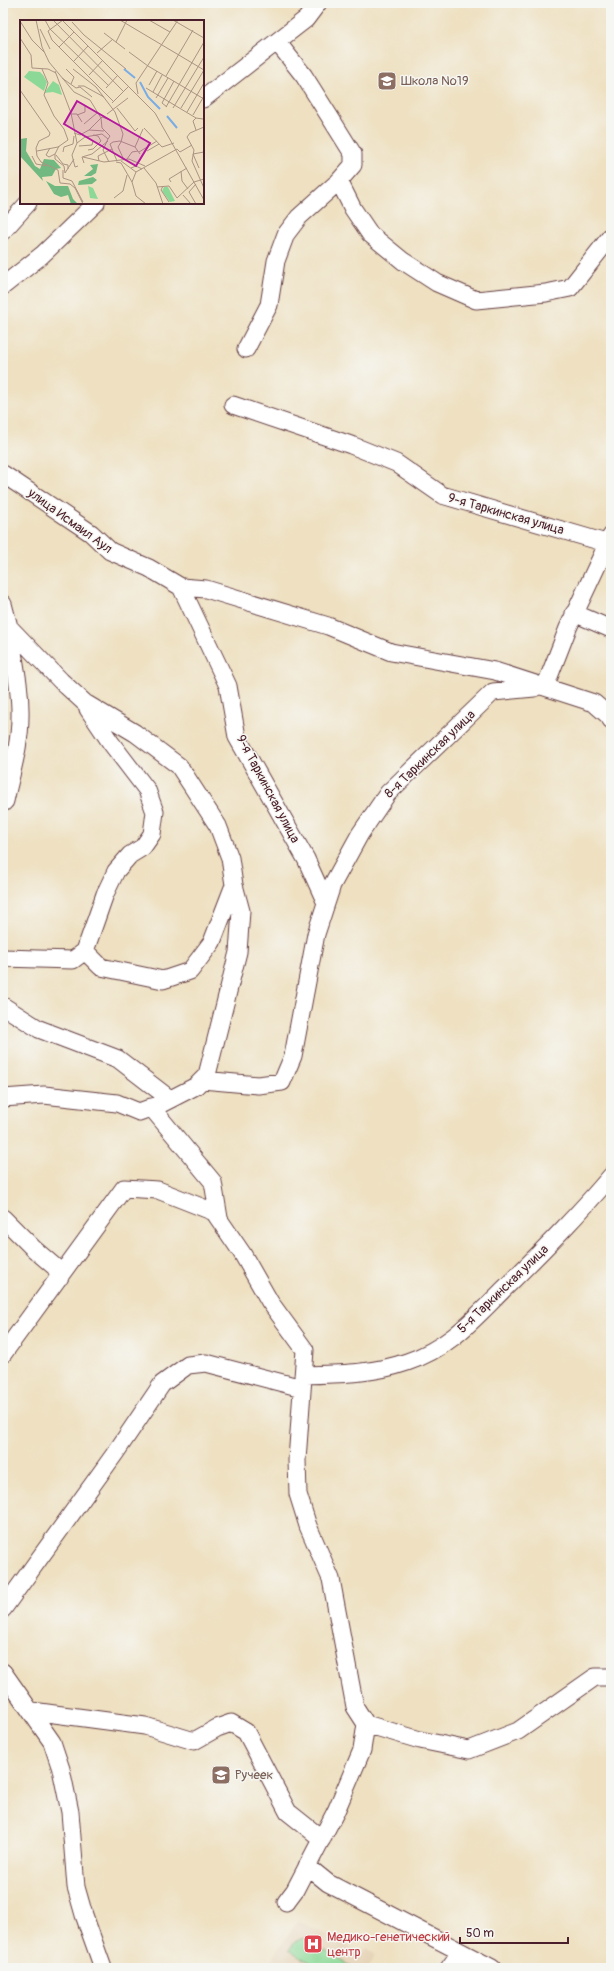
<svg xmlns="http://www.w3.org/2000/svg" width="614" height="1971" viewBox="0 0 614 1971" font-family="Pangolin,sans-serif">
	<rect width="100%" height="100%" fill="#f6f6f2"/>
	<filter id="ink" filterUnits="userSpaceOnUse"><feTurbulence type="fractalNoise" baseFrequency=".025" numOctaves="2"/><feDisplacementMap in="SourceGraphic" scale="8" xChannelSelector="R" yChannelSelector="G"/><feConvolveMatrix kernelMatrix="1 2 1 2 8 2 1 2 1" color-interpolation-filters="sRGB"/></filter>
	<filter id="wash" filterUnits="userSpaceOnUse"><feTurbulence type="fractalNoise" baseFrequency=".012" numOctaves="4" result="noise"/><feDisplacementMap in="SourceGraphic" scale="16" xChannelSelector="R" yChannelSelector="G"/><feGaussianBlur stdDeviation="0.9" result="paint"/><feColorMatrix in="noise" values="0 0 0 0 0 0 0 0 0 0 0 0 0 0 0 0 0 1.4 0 .05"/><feComposite in="paint" operator="in"/></filter>
	<g filter="url(#wash)">
		<rect width="100%" height="100%" fill="#eee0c0"/>
		<path fill="#e5d1b4" d="M 298,1921 L 362,1953 L 366,1948 L 376,1955 L 368,1968 L 266,1968 Z"/>
		<path fill="#8cd997" stroke="#6b7c61" d="M 303,1938 L 354,1968 L 320,1968 L 289,1950 L 295,1942 Z"/>
	</g>
	<g filter="url(#ink)">
		<g fill="none" stroke-linecap="round" stroke-linejoin="round">
			<g stroke="#633c41" stroke-width="19">
				<path id="street" d="M 203,99 L 306,19 L 318,3
					M 339,181 L 353,209 L 370,234 L 403,261 L 437,283 L 476,300 L 546,293 L 570,288 L 611,236
					M 3,231 L 28,203
					M 3,286 L 42,255 L 96,203
					M 246,349 L 269,305 L 276,261 L 286,234 L 299,217 L 339,181 L 353,165 L 353,154 L 328,114 L 304,76 L 278,43
					M 233,405 L 351,445 L 396,463 L 442,495 L 606,543
					M 3,474 L 91,533 L 110,551 L 149,568 L 181,587
					M 3,604 L 9,627 L 61,681 L 85,703 L 135,733 L 179,766 L 218,826 L 230,858 L 234,885 L 241,911 L 238,952 L 207,1075 L 196,1086 L 161,1104 L 139,1112 L 117,1103 L 44,1095 L 3,1098
					M 574,613 L 611,629
					M 545,687 L 568,628 L 611,536
					M 3,803 L 5,801 C 11,773 20,746 20,717 C 21,687 13,657 9,627
					M 326,903 L 306,859 L 237,737 L 228,686 L 181,587 L 206,589 L 328,626 L 391,652 L 495,671 L 594,703 L 609,716 L 611,720
					M 85,951 L 101,967 L 163,980 L 190,971 L 212,942 L 234,885
					M 3,958 L 73,960 L 85,951 L 105,894 L 116,871 L 130,855 L 143,847 L 152,834 L 155,812 L 147,790 L 111,743 L 88,709
					M 3,1006 L 39,1029 L 118,1059 L 170,1099
					M 202,1080 L 258,1085 L 282,1082 L 293,1056 L 316,934 L 332,885 L 360,834 L 388,793 L 493,692 L 534,688
					M 151,1107 L 213,1182 L 219,1218
					M 3,1218 L 34,1249 L 55,1267 L 60,1277
					M 3,1354 L 124,1188 L 158,1190 L 214,1212 L 242,1253 L 270,1302 L 305,1350 L 297,1460 L 298,1494 L 308,1526 L 331,1579 L 355,1707 L 366,1724 L 362,1750 L 336,1811 L 295,1890 L 286,1902
					M 303,1375 C 338,1374 373,1374 407,1362 C 452,1347 476,1316 509,1284 C 544,1249 579,1214 611,1176
					M 3,1609 L 116,1452 L 162,1384 L 188,1365 L 206,1363 L 302,1388
					M 3,1672 L 52,1742 L 61,1769 L 70,1812 L 76,1887 L 84,1915 L 103,1968
					M 32,1711 L 145,1726 L 194,1741 L 217,1728 L 231,1723 L 246,1732 L 288,1812 L 322,1839
					M 366,1724 L 420,1740 L 469,1750 L 518,1731 L 595,1677 L 611,1677
					M 307,1866 L 328,1883 L 492,1968
					M 449,1968 L 460,1953"/>
			</g>
			<use href="#street" stroke="#fff" stroke-width="17"/>
		</g>
	</g>
	<defs>
		<g id="school-square" transform="scale(1)"><rect x="-9" y="-9" width="18" height="18" rx="4" fill="#8d6e63" stroke="#f6f6f2"/><path d="M0-5L7-2L0 1L-7-2ZM-4 1L0 2.5L4 1V4Q0 6-4 4Z" fill="#fff"/></g>
		<g id="hospital-square" transform="scale(1)"><rect x="-9" y="-9" width="18" height="18" rx="4" fill="#e0444e" stroke="#f6f6f2"/><path d="M-5-5h3v3.5h4V-5h3V5h-3V1.5h-4V5h-3Z" fill="#fff"/></g>
	</defs>
	<g fill-rule="evenodd">
		<use href="#school-square" x="387" y="81"/>
		<use href="#school-square" x="221" y="1775"/>
		<use href="#hospital-square" x="313" y="1944"/>
	</g>
	<g text-anchor="middle" dominant-baseline="central" stroke-width="3" stroke-linejoin="round" paint-order="stroke">
		<g font-size="13" fill="#785e54" stroke="#f6f6f2" text-anchor="start">
			<text x="401" y="81">Школа №19</text>
			<text x="235" y="1775">Ручеек</text>
		</g>
		<g font-size="13" fill="#4a1f2b" stroke="#f6f6f2">
			<text transform="translate(506 514) rotate(16)">9-я Таркинская улица</text>
			<text transform="translate(70 521) rotate(36)">улица Исмаил Аул</text>
			<text transform="translate(430 754) rotate(-44)">8-я Таркинская улица</text>
			<text transform="translate(268 789) rotate(62)">9-я Таркинская улица</text>
			<text transform="translate(503 1289) rotate(-44)">5-я Таркинская улица</text>
		</g>
		<g font-size="13" fill="#be3a42" stroke="#f6f6f2" text-anchor="start">
			<text x="327" y="1937">Медико-генетический<tspan x="327" dy="15">центр</tspan></text>
		</g>
	</g>
	<g transform="translate(20 20)">
		<rect width="184" height="184" fill="#eee0c0"/>
		<path d="M 9,51 L 20,52 L 23,55 L 27,62 L 24,71 L 4,57 ZM 33,61 L 39,65 L 42,75 L 33,72 L 24,73 ZM 68,166 L 73,168 L 78,179 L 70,178 ZM 144,167 L 148,167 L 155,181 L 150,182 L 142,171 Z" fill="#8cd997"/>
		<path d="M 7,118 L 6,131 L 15,146 L 20,149 L 24,139 L 34,140 L 41,148 L 36,149 L 32,156 L 22,157 L 23,161 L 0,136 L 0,119 ZM 78,144 L 76,153 L 71,156 L 64,156 L 73,149 L 70,145 ZM 73,157 L 77,160 L 72,164 L 58,165 L 59,161 ZM 26,161 L 35,166 L 48,166 L 53,179 L 58,184 L 51,184 L 48,175 L 41,177 L 34,174 Z" fill="#71b980"/>
		<path fill="none" stroke="#7aace6" stroke-width="2" d="M 104,49 L 115,58M 120,62 L 128,77 L 140,89M 147,96 L 157,108"/>
		<path fill="none" stroke="#ac9384" stroke-width="1" d="M 16,0 L 22,27 L 29,42 L 54,72 L 70,80 L 81,98 L 82,108 L 90,116 L 88,119M 25,0 L 30,9 L 88,65M 33,0 L 103,71M 42,0 L 135,93 L 184,180M 43,0 L 28,11 L 32,20 L 93,81M 100,0 L 184,50M 129,0 L 150,12M 153,0 L 184,18M 0,1 L 12,20 L 24,32M 52,2 L 64,15 L 106,49M 20,9 L 30,29M 84,13 L 105,29M 0,18 L 11,35 L 12,48 L 28,49 L 36,53M 96,22 L 107,0M 39,27 L 54,12M 109,32 L 128,46M 77,33 L 93,19M 54,41 L 68,26M 128,46 L 184,79M 22,49 L 28,63 L 24,75 L 34,96 L 44,109M 46,49 L 54,57 L 51,64M 53,49 L 76,67 L 95,92 L 103,114 L 101,122M 35,51 L 51,93 L 57,123 L 52,135 L 55,147 L 58,146M 69,55 L 83,40M 146,56 L 173,10M 42,58 L 56,68 L 60,67 L 72,77M 129,65 L 137,51M 58,66 L 64,66 L 84,77M 86,68 L 98,55M 126,68 L 176,98 L 183,99M 0,70 L 30,113 L 29,116 L 19,121 L 16,128 L 17,136 L 21,142 L 38,150 L 40,163 L 50,164 L 55,168 L 63,184M 133,72 L 142,55M 118,74 L 116,63 L 158,0M 136,78 L 148,58M 92,83 L 109,66M 146,87 L 184,22M 147,87 L 142,83 L 154,61M 97,88 L 115,111 L 118,108M 153,88 L 184,37M 161,88 L 184,50M 167,92 L 184,63M 51,94 L 57,94 L 62,102M 87,94 L 108,78M 57,95 L 65,92 L 65,85M 173,95 L 184,76M 176,98 L 173,101 L 176,110M 64,104 L 77,93M 184,107 L 170,113 L 167,117 L 174,130 L 172,141 L 184,168M 124,108 L 142,127 L 154,123M 84,111 L 69,110 L 82,97 L 90,100M 54,113 L 60,115 L 69,110M 101,122 L 98,127 L 104,140M 57,123 L 65,117 L 82,114 L 88,119 L 83,130 L 89,142M 39,126 L 35,134 L 35,139 L 44,146 L 45,153 L 54,139M 59,126 L 72,125 L 73,121 L 67,117M 115,127 L 123,109M 30,128 L 26,135 L 29,137 L 35,134M 68,130 L 73,129 L 81,121 L 78,116 L 73,115M 17,131 L 38,127 L 48,120 L 44,109M 127,131 L 139,124M 43,132 L 44,127 L 53,124 L 54,116M 119,132 L 137,121M 36,135 L 43,144 L 48,145 L 48,149M 12,136 L 16,144 L 27,146M 63,137 L 84,142 L 109,139 L 125,146M 107,139 L 112,132 L 118,131M 79,141 L 78,136 L 92,129M 97,141 L 90,124 L 93,122 L 100,121 L 115,127 L 120,134M 101,141 L 116,152M 96,142 L 101,143 L 112,162 L 116,176 L 126,184M 64,143 L 62,137 L 72,134 L 88,121M 111,148 L 116,146 L 122,149M 124,148 L 136,163 L 143,184M 179,148 L 173,134 L 184,132M 43,150 L 43,158 L 52,161 L 63,182M 161,151 L 162,161 L 168,169M 112,162 L 116,152 L 157,129 L 160,132 L 172,125M 151,162 L 149,159 L 167,148M 176,164 L 169,172 L 176,184M 143,166 L 141,170 L 149,182M 137,167 L 149,166 L 157,178 L 174,162 L 184,159M 163,175 L 171,184M 94,178 L 103,171 L 107,155"/>
		<path fill="#b5179e" fill-opacity="0.15" stroke="#b5179e" stroke-width="2" d="M 57,81 L 130,123 L 116,146 L 44,104 Z"/>
		<rect width="184" height="184" fill="none" stroke="#4a1f2b" stroke-width="2"/>
	</g>
	<rect width="614" height="1971" fill="none" stroke="#f6f6f2" stroke-width="16"/>
	<path d="M460 1937v6h108v-6" fill="none" stroke="#4a1f2b" stroke-width="2"/>
	<text x="466" y="1937" font-size="12" fill="#4a1f2b" stroke="#f6f6f2" stroke-width="3" paint-order="stroke">50 m</text>
</svg>
